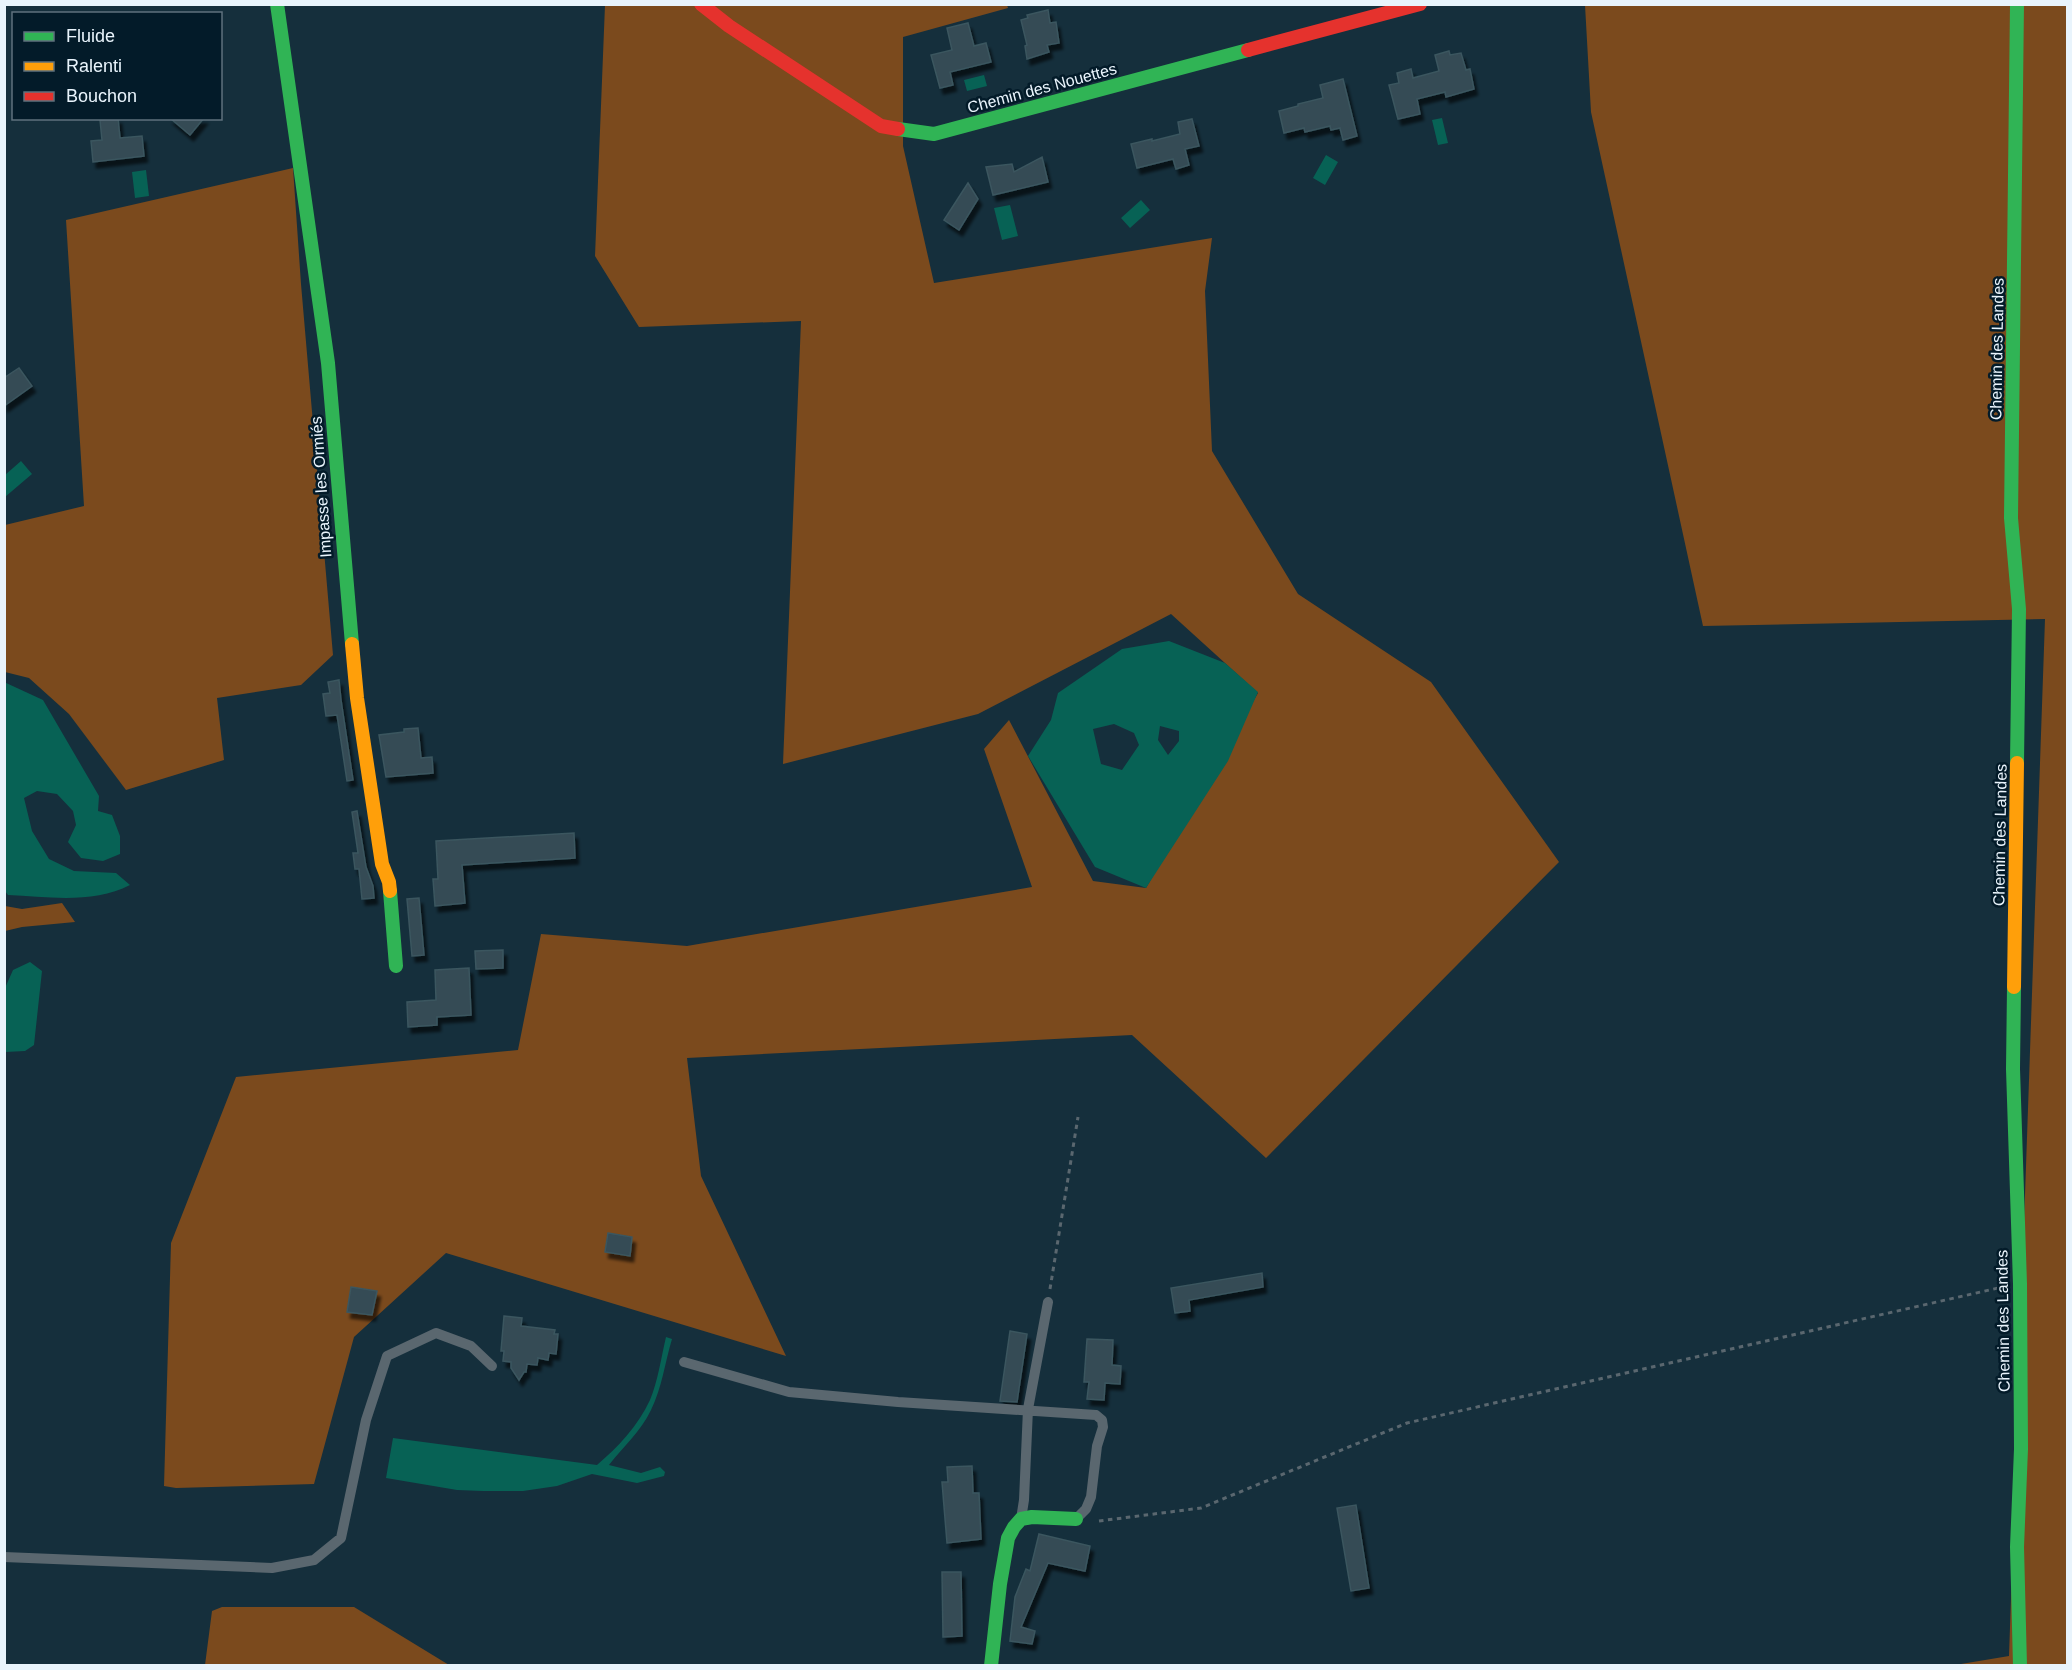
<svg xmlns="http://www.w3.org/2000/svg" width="2072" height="1670" viewBox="0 0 2072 1670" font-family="Arial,sans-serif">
	<defs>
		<filter id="shadow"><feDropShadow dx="3.5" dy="6" stdDeviation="1.5" flood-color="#0009"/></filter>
	</defs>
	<rect width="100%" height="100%" fill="#152f3c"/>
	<path fill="#7b4a1d" d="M 605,5 L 1007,5 L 1008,8 L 903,37 L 903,146 L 934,283 L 1212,238 L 1205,291 L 1212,451 L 1298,594 L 1431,682 L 1559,862 L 1266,1158 L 1132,1035 L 687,1058 L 701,1176 L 786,1356 L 446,1253 L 354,1337 L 314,1484 L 176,1488 L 164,1486 L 171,1243 L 236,1077 L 518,1050 L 541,934 L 687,946 L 1032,887 L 984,749 L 1009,720 L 1093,881 L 1146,888 L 1258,693 L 1171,614 L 978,714 L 783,764 L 801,321 L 639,327 L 595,256 Z
		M 1585,5 L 2067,5 L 2067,1665 L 1955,1665 L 2009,1656 L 2045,619 L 1703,626 L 1591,112 Z
		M 293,168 L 301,284 L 333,655 L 301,685 L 217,698 L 224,760 L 126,790 L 69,714 L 29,678 L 5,672 L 5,525 L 84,506 L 66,220 Z
		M 62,903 L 75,922 L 22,927 L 5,931 L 5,906 L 22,909 Z
		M 222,1607 L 354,1607 L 449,1665 L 205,1665 L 212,1611 Z"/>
	<path fill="#076255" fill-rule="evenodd" d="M 984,75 L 987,86 L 967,91 L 964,80 Z
		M 1442,118 L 1448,143 L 1438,145 L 1432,120 Z
		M 1326,155 L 1338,162 L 1325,185 L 1313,178 Z
		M 146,170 L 149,196 L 135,198 L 132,172 Z
		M 1141,200 L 1150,210 L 1130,228 L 1121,218 Z
		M 1010,205 L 1018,236 L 1002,240 L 994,208 Z
		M 21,461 L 32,474 L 5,497 L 5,475 Z
		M 1169,641 L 1225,663 L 1258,692 L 1228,761 L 1146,888 L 1095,867 L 1028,756 L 1051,720 L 1058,693 L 1122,649 ZM 1114,724 L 1134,733 L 1139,745 L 1122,770 L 1101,764 L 1093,729 ZM 1160,726 L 1179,731 L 1179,741 L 1168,755 L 1158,740 Z
		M 4,682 L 43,700 L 99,796 L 98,811 L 112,815 L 120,836 L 120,854 L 103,861 L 81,858 L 68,842 L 76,825 L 73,811 L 57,794 L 37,791 L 24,798 L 32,831 L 49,859 L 74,871 L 116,873 L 130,885 C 94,904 48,897 8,895 L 5,891 Z
		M 30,962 L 42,971 L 34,1045 L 25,1051 L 5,1052 L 5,988 L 13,970 Z
		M 666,1337 L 672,1339 C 665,1362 662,1388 651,1410 C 641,1431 623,1447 609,1465 L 641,1473 L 660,1467 L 665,1472 L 664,1476 L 637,1483 L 592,1474 L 557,1486 L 523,1491 L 483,1491 L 457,1490 L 386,1478 L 393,1438 L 597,1465 C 618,1447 638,1426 650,1400 C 658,1381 661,1358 666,1337 Z"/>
	<path fill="#354b55" stroke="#3b565f" stroke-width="1.5" filter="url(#shadow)" d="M 1048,10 L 1050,23 L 1056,22 L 1059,43 L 1047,45 L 1049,52 L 1027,59 L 1025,46 L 1027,45 L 1021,20 L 1028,18 L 1027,15 Z
		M 968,23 L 974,46 L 986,43 L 991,62 L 950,72 L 953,85 L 940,88 L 931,55 L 952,50 L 947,28 Z
		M 1449,51 L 1450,55 L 1461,53 L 1466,70 L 1470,69 L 1474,89 L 1446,97 L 1445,92 L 1417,99 L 1420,114 L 1398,119 L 1389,85 L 1399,83 L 1397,73 L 1411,69 L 1413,78 L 1439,71 L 1435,55 Z
		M 1343,79 L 1357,136 L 1343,140 L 1340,128 L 1331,130 L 1330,126 L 1305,132 L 1304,128 L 1284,133 L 1279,111 L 1298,106 L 1298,104 L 1323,98 L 1320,85 Z
		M 118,118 L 120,138 L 142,136 L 144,156 L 93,162 L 91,141 L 102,140 L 100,120 Z
		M 170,118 L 204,118 L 190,135 Z
		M 1192,119 L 1199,146 L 1185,149 L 1189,165 L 1176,169 L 1173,159 L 1137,168 L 1131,144 L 1152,139 L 1152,141 L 1180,134 L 1178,122 Z
		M 1042,157 L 1048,182 L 993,195 L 986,167 L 1012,164 L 1014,172 Z
		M 968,183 L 978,199 L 959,230 L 944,220 Z
		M 19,368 L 32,386 L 4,406 L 4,378 Z
		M 339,680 L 341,700 L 353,780 L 347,781 L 337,715 L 326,716 L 323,694 L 330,693 L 328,682 Z
		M 418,728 L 421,758 L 432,757 L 433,773 L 386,777 L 379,735 L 404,732 L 404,729 Z
		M 357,811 L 366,867 L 373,886 L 374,898 L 362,899 L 359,869 L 355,869 L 353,853 L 358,853 L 352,812 Z
		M 574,833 L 575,858 L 462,865 L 465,903 L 435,906 L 433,879 L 438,879 L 436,841 Z
		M 419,898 L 424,955 L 412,956 L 407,899 Z
		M 503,950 L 503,968 L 476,969 L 475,951 Z
		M 469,968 L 471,1015 L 437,1017 L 437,1025 L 408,1027 L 407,1002 L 436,1000 L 435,970 Z
		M 608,1233 L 632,1237 L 630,1256 L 605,1252 Z
		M 1262,1273 L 1263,1287 L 1189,1300 L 1190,1311 L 1175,1313 L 1171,1288 Z
		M 351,1287 L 377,1291 L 372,1315 L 347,1312 Z
		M 504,1316 L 522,1318 L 521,1326 L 555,1330 L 554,1334 L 558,1334 L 556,1354 L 549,1353 L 548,1360 L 538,1358 L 537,1365 L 527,1364 L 526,1372 L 524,1372 L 519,1380 L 511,1368 L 511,1362 L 503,1361 L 504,1351 L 501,1351 Z
		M 1010,1331 L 1027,1334 L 1017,1402 L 1000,1401 Z
		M 1087,1339 L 1113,1340 L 1112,1365 L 1121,1366 L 1120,1384 L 1105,1383 L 1104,1400 L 1087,1399 L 1089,1382 L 1084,1382 Z
		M 972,1466 L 973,1493 L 979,1493 L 981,1539 L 947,1543 L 942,1482 L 948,1482 L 947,1467 Z
		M 1356,1505 L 1369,1588 L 1351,1591 L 1337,1508 Z
		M 1039,1534 L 1090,1546 L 1085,1571 L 1048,1563 L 1021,1627 L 1035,1631 L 1032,1644 L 1010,1641 L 1015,1597 L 1026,1569 L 1030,1571 Z
		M 942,1572 L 961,1572 L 962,1636 L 943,1637 Z"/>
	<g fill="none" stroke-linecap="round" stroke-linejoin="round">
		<path stroke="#5a676f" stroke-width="3" stroke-dasharray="4.5 4.5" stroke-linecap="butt" d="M 1050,1289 L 1078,1117
			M 1099,1521 L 1201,1508 L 1407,1423 L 1998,1288"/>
		<path stroke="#5a676f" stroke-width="10" d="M 684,1362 L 789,1392 L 898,1402 L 1096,1415 L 1102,1420 L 1103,1427 L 1097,1446 L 1091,1497 L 1086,1509 L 1076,1519
			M 1021,1519 L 1024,1500 L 1028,1409 L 1048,1302
			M 4,1557 L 272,1568 L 314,1560 L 341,1538 L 366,1420 L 387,1356 L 436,1333 L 471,1346 L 492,1366"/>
		<path stroke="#30b455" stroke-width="14" d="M 277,4 L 328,363 L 352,644
			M 898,129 L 934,134 L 1248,50
			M 2017,763 L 2019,609 L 2011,518 L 2017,4
			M 390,891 L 396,966
			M 2014,987 L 2013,1069 L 2020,1284 L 2021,1449 L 2017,1547 L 2020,1666
			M 991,1666 L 1000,1584 L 1008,1538 L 1014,1527 L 1021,1519 L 1032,1517 L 1076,1519"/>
		<path stroke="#ff9f0a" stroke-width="14" d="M 352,644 L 357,698 L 382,864 L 389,882 L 390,891
			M 2014,987 L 2017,763"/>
		<path stroke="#e5322d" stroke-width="14" d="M 701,4 L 729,26 L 881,126 L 898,129
			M 1248,50 L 1420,4"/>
	</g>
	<g text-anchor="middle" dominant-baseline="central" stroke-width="5" stroke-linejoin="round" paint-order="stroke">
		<g font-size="16" fill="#e9f4fc" stroke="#031b29">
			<text transform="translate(1042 88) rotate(-15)">Chemin des Nouettes</text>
			<text transform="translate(1997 349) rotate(-89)">Chemin des Landes</text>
			<text transform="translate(321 487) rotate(-94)">Impasse les Ormiés</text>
			<text transform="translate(2000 835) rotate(-89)">Chemin des Landes</text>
			<text transform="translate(2003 1321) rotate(-91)">Chemin des Landes</text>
		</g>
	</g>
	<rect width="2072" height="1670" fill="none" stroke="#e9f4fc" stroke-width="12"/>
	<rect x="12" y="12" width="210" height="108" fill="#031b29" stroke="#5f727d" stroke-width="1.5"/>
	<rect x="24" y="32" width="30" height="9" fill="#30b455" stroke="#5f727d" stroke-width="1.5"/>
	<text x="66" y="42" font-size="18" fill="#e9f4fc">Fluide</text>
	<rect x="24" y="62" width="30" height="9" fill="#ff9f0a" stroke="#5f727d" stroke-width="1.5"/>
	<text x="66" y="72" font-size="18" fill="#e9f4fc">Ralenti</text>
	<rect x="24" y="92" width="30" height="9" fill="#e5322d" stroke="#5f727d" stroke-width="1.5"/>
	<text x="66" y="102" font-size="18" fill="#e9f4fc">Bouchon</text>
</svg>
